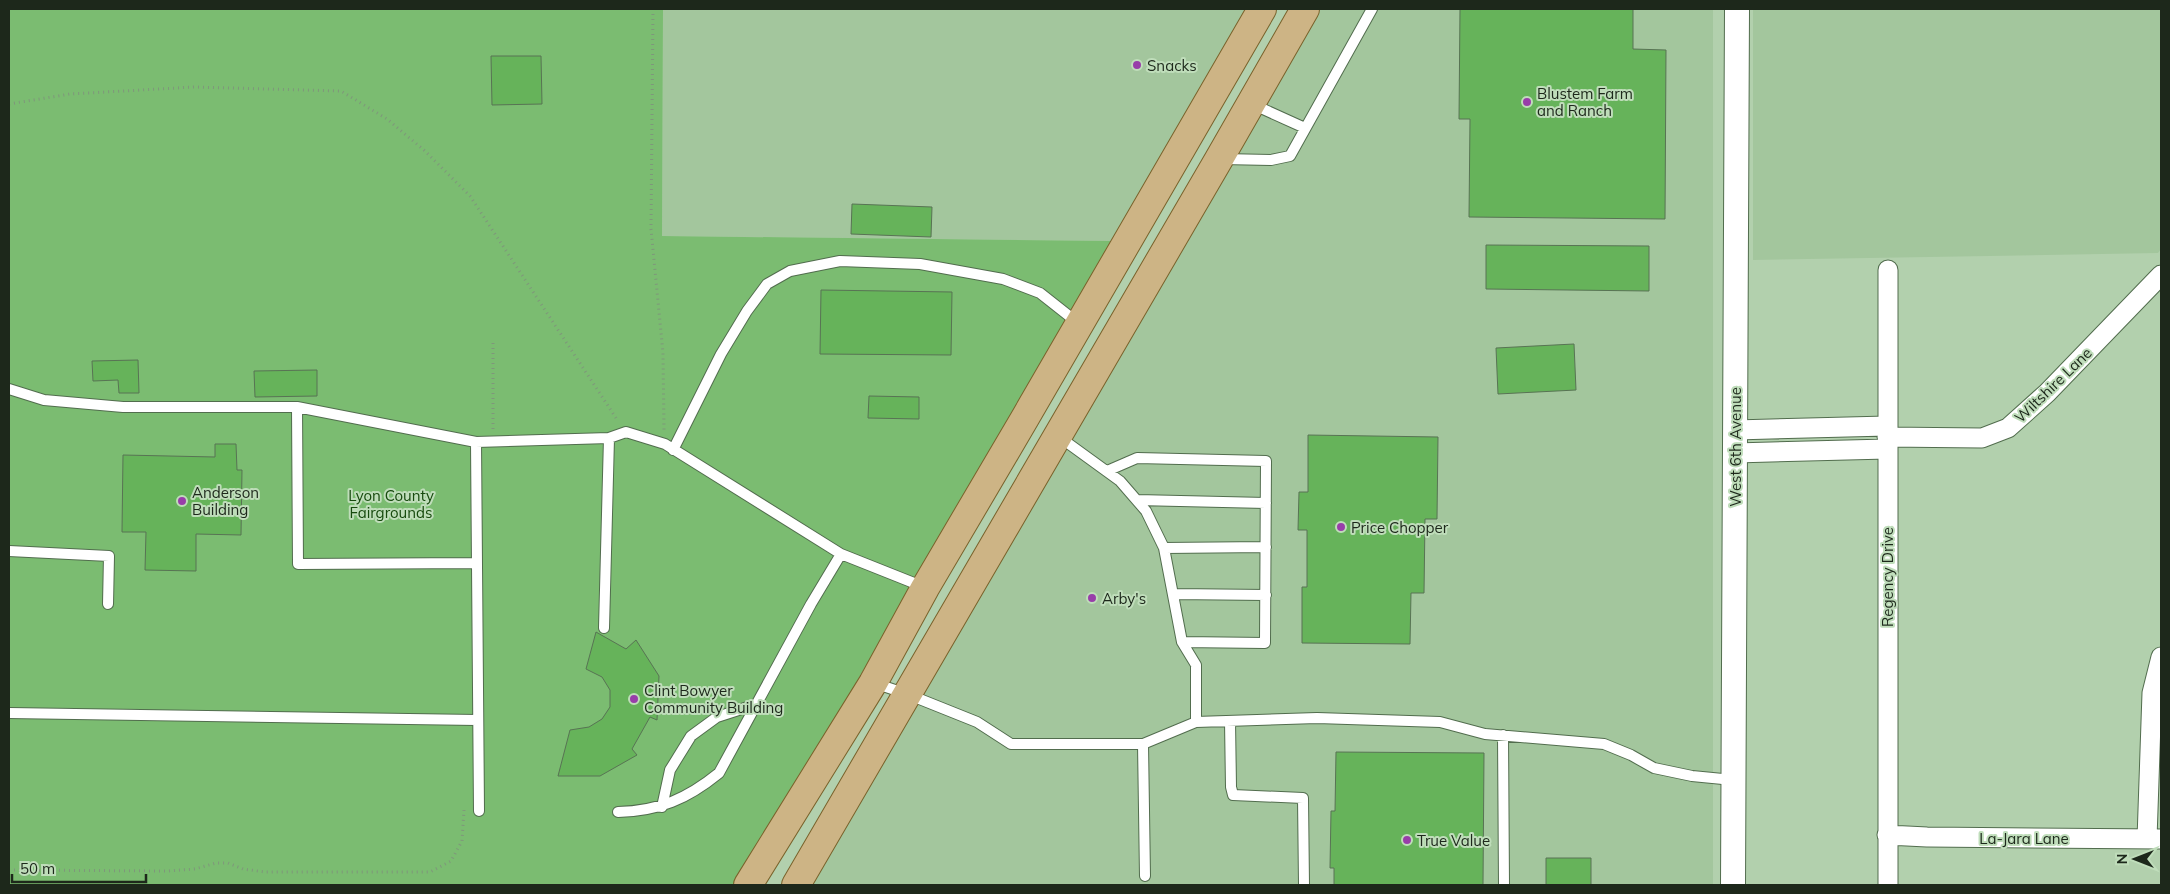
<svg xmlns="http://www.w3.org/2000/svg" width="2170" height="894" viewBox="0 0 2170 894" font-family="Mulish,sans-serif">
	<rect width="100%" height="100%" fill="#b2d0ad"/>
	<path fill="#a3c69d" d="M 663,9 L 1247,9 L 1112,241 L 662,236 Z
		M 1316,9 L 1713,9 L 1713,885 L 812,885 L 992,570 Z
		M 1753,9 L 2161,9 L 2161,249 L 2158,253 L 1753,260 Z"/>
	<path fill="#7bbc71" d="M 9,9 L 663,9 L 662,236 L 1112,241 L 747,871 L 733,885 L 9,885 Z"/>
	<path fill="#66b35a" stroke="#587354" d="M 1460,9 L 1633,9 L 1633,49 L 1666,50 L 1665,219 L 1469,217 L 1470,119 L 1459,119 Z
		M 491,56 L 541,56 L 542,104 L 492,105 Z
		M 852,204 L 932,207 L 931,237 L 851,234 Z
		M 1486,245 L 1649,246 L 1649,291 L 1486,289 Z
		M 821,290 L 952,292 L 951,355 L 820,354 Z
		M 1574,344 L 1576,390 L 1498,394 L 1496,348 Z
		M 138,360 L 139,393 L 119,393 L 118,380 L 93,381 L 92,361 Z
		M 317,370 L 317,396 L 255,397 L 254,371 Z
		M 869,396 L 919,397 L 919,419 L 868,418 Z
		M 1308,435 L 1438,437 L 1437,519 L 1425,519 L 1424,593 L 1411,593 L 1410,644 L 1302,643 L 1302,587 L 1307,587 L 1307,530 L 1298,530 L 1299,492 L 1308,492 Z
		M 215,444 L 236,444 L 237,470 L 242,470 L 241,535 L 196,534 L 196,571 L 145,570 L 146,532 L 122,532 L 123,455 L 215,457 Z
		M 596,632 L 626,649 L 636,640 L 659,676 L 657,720 L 650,717 L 632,749 L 637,755 L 600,776 L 558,776 L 570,730 L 589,727 L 602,719 L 610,707 L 610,690 L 602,677 L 586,669 Z
		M 1336,752 L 1484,753 L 1483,885 L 1334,885 L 1334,868 L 1330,868 L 1331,811 L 1335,811 Z
		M 1546,858 L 1591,858 L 1591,885 L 1546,885 Z"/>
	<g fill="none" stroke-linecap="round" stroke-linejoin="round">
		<g stroke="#526d4e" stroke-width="12">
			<path id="service" d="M 1252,104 L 1305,128
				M 1222,159 L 1271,160 L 1290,156 L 1372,9
				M 9,389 L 44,400 L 123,407 L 297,407 L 476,442 L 609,438 L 626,432 L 665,444 L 841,554 L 924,587
				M 297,407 L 298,564 L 476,563
				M 1058,436 L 1120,481 L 1146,511 L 1164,548 L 1182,642 L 1196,665 L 1196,722
				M 476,442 L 479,811
				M 673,450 L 721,354 L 747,311 L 767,284 L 790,271 L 840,261 L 920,264 L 1003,279 L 1040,293 L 1078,323
				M 1107,471 L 1137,458 L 1266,461 L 1265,643 L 1182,642
				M 1137,500 L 1266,503
				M 1164,548 L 1266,547
				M 9,551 L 109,556 L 108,604
				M 1174,594 L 1266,595
				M 604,628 L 609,438
				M 874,683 L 907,694 L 977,722 L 1011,744 L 1143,744 L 1145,876
				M 9,713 L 477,720
				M 1230,721 L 1231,787 L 1233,795 L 1303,798 L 1304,885
				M 1503,735 L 1504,885
				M 1143,744 L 1196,722 L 1317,718 L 1440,722 L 1485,734 L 1604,744 L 1631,755 L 1654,768 L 1692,776 L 1733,780
				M 662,807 L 670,770 L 691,736 L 717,717 L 757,704
				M 618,812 C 659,811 687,799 719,773 L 811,604 L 841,554"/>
		</g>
		<g stroke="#526d4e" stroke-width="21">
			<path id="minor" d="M 1888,270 L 1888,885
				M 1735,430 L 1887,426
				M 1887,437 L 1982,438 L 2008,428 L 2047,393 L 2161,275
				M 1735,453 L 1887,449
				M 1887,835 L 1927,837 L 2161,839
				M 2147,839 L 2152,693 L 2161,657"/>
		</g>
		<g stroke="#526d4e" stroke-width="26">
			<path id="tertiary" d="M 1733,885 L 1737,9"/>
		</g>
		<g stroke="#79622b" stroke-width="30">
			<path id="primary" d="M 748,885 L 873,683 L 925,588 L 1025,418 L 1262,9
				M 796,885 L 1219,159 L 1305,9"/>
		</g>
		<path stroke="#7f977b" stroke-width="3" stroke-dasharray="1 4" stroke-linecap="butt" d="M 653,9 L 651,229 L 663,353 L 664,430
			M 9,104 L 70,94 L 194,87 L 341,91 L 387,119 L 425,151 L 470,196 L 618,421
			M 493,429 L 493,342
			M 9,870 L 168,871 L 195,869 L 216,863 L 228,863 L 243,869 L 265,872 L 430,872 L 451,861 L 462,841 L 464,810"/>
		<use href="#service" stroke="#fff" stroke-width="10"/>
		<use href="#minor" stroke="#fff" stroke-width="19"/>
		<use href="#tertiary" stroke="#fff" stroke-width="24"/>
		<use href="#primary" stroke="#cdb485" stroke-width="28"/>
	</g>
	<g fill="#983ea9" stroke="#bfddba" stroke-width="2">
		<circle cx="1137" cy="65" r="5"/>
		<circle cx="1527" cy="102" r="5"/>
		<circle cx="182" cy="501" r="5"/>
		<circle cx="1341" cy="527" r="5"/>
		<circle cx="1092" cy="598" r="5"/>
		<circle cx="634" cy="699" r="5"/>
		<circle cx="1407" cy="840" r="5"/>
	</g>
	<g text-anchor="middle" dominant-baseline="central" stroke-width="4" stroke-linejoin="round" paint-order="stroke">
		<g font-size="15" fill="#1d281b" stroke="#bfddba" text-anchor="start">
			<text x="1147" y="65">Snacks</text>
			<text x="1537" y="93">Blustem Farm<tspan x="1537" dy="17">and Ranch</tspan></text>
			<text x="192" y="492">Anderson<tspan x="192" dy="17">Building</tspan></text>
			<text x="1351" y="527">Price Chopper</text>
			<text x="1102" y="598">Arby's</text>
			<text x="644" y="690">Clint Bowyer<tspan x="644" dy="17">Community Building</tspan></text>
			<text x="1417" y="840">True Value</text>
		</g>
		<g font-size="15" fill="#1d281b" stroke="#bfddba">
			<text transform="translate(2053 385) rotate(-44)">Wiltshire Lane</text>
			<text transform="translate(1735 447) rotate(-90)">West 6th Avenue</text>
			<text transform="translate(1887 577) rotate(-90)">Regency Drive</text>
			<text x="2024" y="838">La-Jara Lane</text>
		</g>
		<g font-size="15" fill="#174a0e" stroke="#bfddba">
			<text x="391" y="495">Lyon County<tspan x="391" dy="17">Fairgrounds</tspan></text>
		</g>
	</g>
	<rect width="2170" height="894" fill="none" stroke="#1d281b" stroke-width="20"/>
	<g transform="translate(2135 859) rotate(270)" stroke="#bfddba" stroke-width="4" paint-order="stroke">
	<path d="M0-4L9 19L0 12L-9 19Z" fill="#1d281b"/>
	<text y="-8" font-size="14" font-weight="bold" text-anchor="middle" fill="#1d281b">N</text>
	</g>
	<path d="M12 874v8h134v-8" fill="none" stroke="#1d281b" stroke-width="2.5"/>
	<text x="20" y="874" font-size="15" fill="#1d281b" stroke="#bfddba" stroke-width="4" paint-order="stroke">50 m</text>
</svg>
